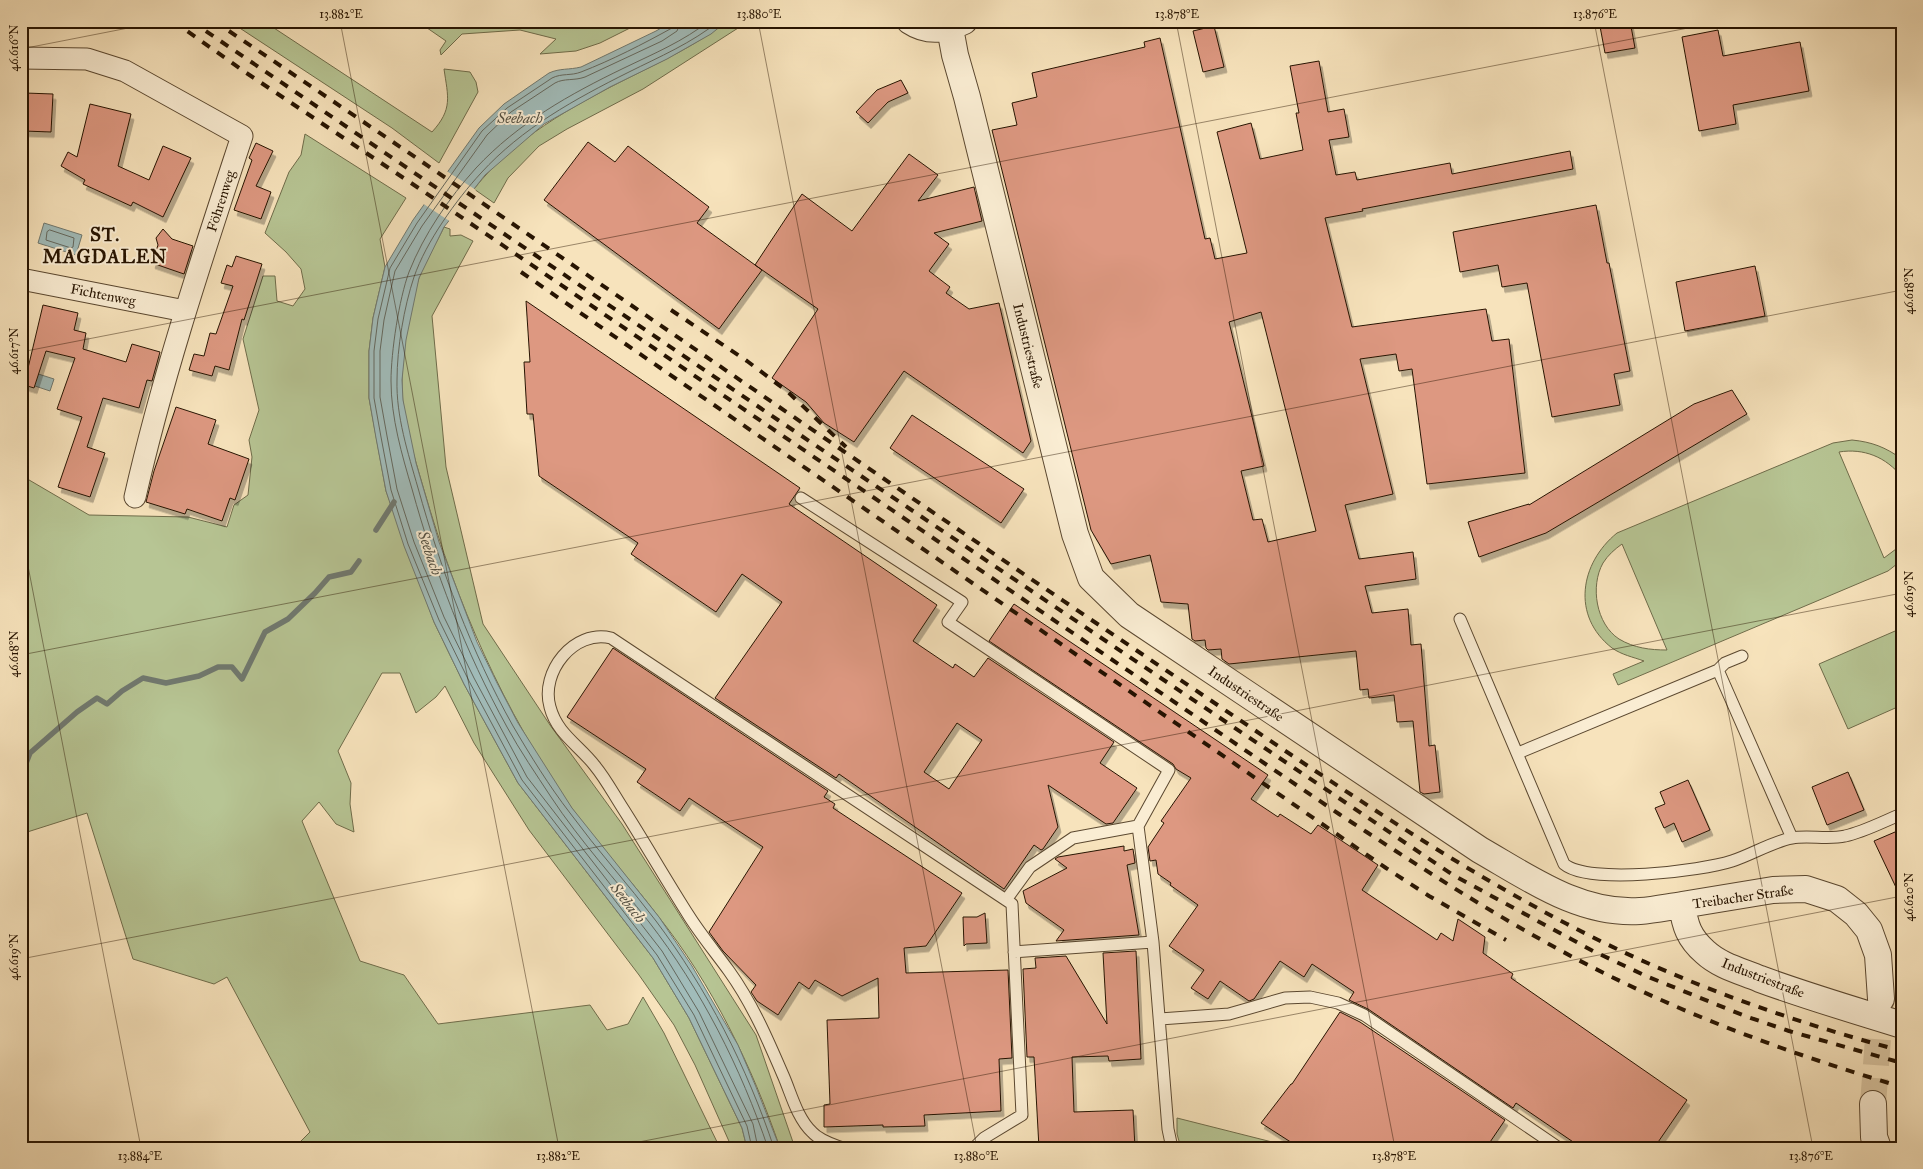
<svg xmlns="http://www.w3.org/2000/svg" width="1923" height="1169" viewBox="0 0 1923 1169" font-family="'IM FELL Great Primer',serif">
	<defs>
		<filter id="shadow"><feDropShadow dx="3" dy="5.5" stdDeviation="0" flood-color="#0004"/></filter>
	</defs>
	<rect width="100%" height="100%" fill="#f7e3bc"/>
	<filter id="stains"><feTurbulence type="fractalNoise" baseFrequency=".004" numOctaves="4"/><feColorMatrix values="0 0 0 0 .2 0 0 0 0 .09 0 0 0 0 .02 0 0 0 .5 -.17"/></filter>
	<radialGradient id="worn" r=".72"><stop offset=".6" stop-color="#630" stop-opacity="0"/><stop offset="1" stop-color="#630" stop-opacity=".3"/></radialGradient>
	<path fill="#b7c594" stroke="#6f6c4a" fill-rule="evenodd" d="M 229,21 L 278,21 L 274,28 L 432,132 C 453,109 448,97 444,69 L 470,72 L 476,82 L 478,92 L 439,163 L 392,128 Z
		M 417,21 L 644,21 L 600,43 L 576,51 L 540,54 L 556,39 L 520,30 L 462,34 L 441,55 L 440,50 L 446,41 Z
		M 727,21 L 749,21 L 643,89 L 567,129 L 539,146 L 508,178 L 494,203 L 474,189 C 514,138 571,107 628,78 C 662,61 697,45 727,21 Z
		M 305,134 L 406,198 L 380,239 L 385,267 L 373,318 L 369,351 L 369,398 L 386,491 L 434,622 L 464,684 L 518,783 L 653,958 L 689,1018 L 742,1128 L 747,1148 L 732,1148 L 695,1065 L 674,1025 L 639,975 L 529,830 L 474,743 L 445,686 L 436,697 L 416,713 L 400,673 L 382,673 L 338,751 L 351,783 L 350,804 L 354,832 L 336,824 L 319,802 L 302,821 L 360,961 L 404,975 L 438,1024 L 590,1005 L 607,1030 L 628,1024 L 643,997 L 664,1033 L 720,1148 L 294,1148 L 310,1132 L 227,977 L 214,984 L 133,959 L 87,813 L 21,834 L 21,436 L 24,477 L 89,515 L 188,517 L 227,527 L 234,505 L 248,495 L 252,457 L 249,440 L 259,410 L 243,339 L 263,276 L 275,276 L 277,301 L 293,306 L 305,289 L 301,269 L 286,252 L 265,233 L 289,172 L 301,155 Z
		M 444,227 L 450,229 L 450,236 L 461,235 L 473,241 L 432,316 L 446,467 L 483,624 L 550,725 L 622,824 L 756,1035 L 795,1148 L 780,1148 C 752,1066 712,984 658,916 C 630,879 598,845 571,807 C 503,710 457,604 424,490 C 414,455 401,417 402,380 C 402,350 409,306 419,278 C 425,261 436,244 444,227 Z
		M 1852,440 C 1872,442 1885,447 1902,459 L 1902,477 C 1886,457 1864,448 1839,452 L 1884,558 L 1896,549 L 1902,541 L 1902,560 L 1888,571 L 1618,685 L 1613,674 L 1644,661 C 1633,657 1622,655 1612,648 C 1571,616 1580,563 1617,533 L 1833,443 ZM 1622,544 L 1667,650 C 1650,650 1634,648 1619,639 C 1596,624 1590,586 1603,563 C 1608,555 1615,549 1622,544 Z
		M 1902,628 L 1902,705 L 1848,729 L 1819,664 Z
		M 1177,1118 L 1276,1143 L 1282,1148 L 1181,1148 L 1177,1134 Z"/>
	<path fill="#a1bcba" stroke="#707970" d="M 673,21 L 727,21 L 711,34 L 667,59 L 610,87 L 544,124 L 485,175 L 444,227 L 419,278 L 406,340 L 402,380 L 403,400 L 416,463 L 439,542 L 477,642 L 497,683 L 518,723 L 572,808 L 659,917 L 692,966 L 738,1045 L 756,1087 L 780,1148 L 747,1148 L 742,1128 L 689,1018 L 653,958 L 518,783 L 464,684 L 434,622 L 404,546 L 386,491 L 376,438 L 369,398 L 369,351 L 373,318 L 385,267 L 413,220 L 479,128 L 504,104 L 549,73 C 560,68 569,70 581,67 L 656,31 Z
		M 44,223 L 82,235 L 76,255 L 38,243 Z
		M 32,372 L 54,379 L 50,391 L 29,384 Z"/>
	<path fill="#f7e3bc" d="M 445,170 L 476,190 L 451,222 L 422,203 Z"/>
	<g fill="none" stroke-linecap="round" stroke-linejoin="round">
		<path stroke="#64685e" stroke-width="1" d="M 675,21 L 672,28 C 643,44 612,60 581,72 C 571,76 562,73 552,78 L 507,108 L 482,131 L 417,223 L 390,268 L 378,319 L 374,351 L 374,398 L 381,437 L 391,490 L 408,544 L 439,620 L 469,681 L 522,780 L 657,955 L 694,1015 L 747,1126 L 752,1148
			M 681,21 L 677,31 L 662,41 L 585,77 C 574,81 564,78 555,83 L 511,112 L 487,135 L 422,226 L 395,271 L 384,320 L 380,351 L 380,397 L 387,436 L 397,489 L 414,542 L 444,617 L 474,678 L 527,777 L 662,951 L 699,1012 L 753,1124 L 758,1148
			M 709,21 C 684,41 653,54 624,68 C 570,94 518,123 476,168 C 449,198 424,234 409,272 C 399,299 391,352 391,381 C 391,418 402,455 412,489 C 435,572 465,651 507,727 C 520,751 536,774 551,797 C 580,841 616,880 649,922 C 701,989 741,1068 768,1148
			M 719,21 C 692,43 659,57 629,72 C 575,99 522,128 481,173 C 456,200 426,242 414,277 C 404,307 397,348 397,380 C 396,416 408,453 418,488 C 441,570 471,651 513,726 C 530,755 549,786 570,813 C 597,850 628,884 656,921 C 707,989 747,1067 774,1148
			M 50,230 L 74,238 L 73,247 L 71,248 L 46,240 L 47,232 Z"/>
		<path stroke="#707970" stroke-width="5.5" d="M 376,530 L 394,502
			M 21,776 L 30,753 L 77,712 L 97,698 L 107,704 L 122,691 L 143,678 L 166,683 L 199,676 L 218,667 L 232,667 L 242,679 L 265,632 L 288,619 L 315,593 L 329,577 L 351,572 L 359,561"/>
	</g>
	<path fill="#dd9881" stroke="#271401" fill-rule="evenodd" filter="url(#shadow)" d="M 1599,21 L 1630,21 L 1635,48 L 1605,53 Z
		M 1214,26 L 1224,67 L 1203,72 L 1193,31 Z
		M 1718,30 L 1723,56 L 1800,42 L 1809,91 L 1733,105 L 1736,124 L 1699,131 L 1682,37 Z
		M 1160,38 L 1205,239 L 1210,238 L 1215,259 L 1247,253 L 1217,132 L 1251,123 L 1260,159 L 1303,150 L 1296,113 L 1299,113 L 1290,66 L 1319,61 L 1328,112 L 1344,109 L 1349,137 L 1329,140 L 1336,175 L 1355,172 L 1357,180 L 1450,163 L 1452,174 L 1570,151 L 1573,169 L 1362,209 L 1363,211 L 1325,218 L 1352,327 L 1486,309 L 1492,341 L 1509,339 L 1525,473 L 1427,484 L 1412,369 L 1399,371 L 1396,354 L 1360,359 L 1393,494 L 1345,505 L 1359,559 L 1413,552 L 1416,579 L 1365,586 L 1372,613 L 1408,609 L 1411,645 L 1421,644 L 1429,746 L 1435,745 L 1440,792 L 1424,794 L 1420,792 L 1413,721 L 1397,722 L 1394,695 L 1369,698 L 1368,689 L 1360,690 L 1356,651 L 1229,664 L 1222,659 L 1221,649 L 1208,650 L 1206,648 L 1205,640 L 1195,641 L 1192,639 L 1188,604 L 1161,602 L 1150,555 L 1111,564 L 1091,530 L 992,130 L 1017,125 L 1012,103 L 1037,97 L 1032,73 L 1145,47 L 1144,42 ZM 1261,312 L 1316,531 L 1268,542 L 1262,519 L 1253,520 L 1241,471 L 1264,466 L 1229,322 Z
		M 901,80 L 908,93 L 888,102 L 868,123 L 856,112 L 877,90 Z
		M 25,93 L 53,94 L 51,132 L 24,131 Z
		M 90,104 L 131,114 L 118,166 L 149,180 L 163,146 L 191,158 L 163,217 L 133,202 L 131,206 L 83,184 L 85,180 L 61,166 L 68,152 L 77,157 Z
		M 588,142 L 615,162 L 628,146 L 709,207 L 697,223 L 762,270 L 719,329 L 544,200 Z
		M 256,143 L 273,151 L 256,186 L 271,192 L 261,219 L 234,210 L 252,160 L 249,158 Z
		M 909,154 L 938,175 L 918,201 L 974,187 L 982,221 L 934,233 L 949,244 L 929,271 L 950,287 L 946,293 L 969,309 L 999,303 L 1031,441 L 1023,453 L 904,371 L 854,442 L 824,423 L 806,402 L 772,378 L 818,309 L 755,265 L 802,194 L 852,231 Z
		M 1596,205 L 1607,263 L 1609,263 L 1630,371 L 1614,374 L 1620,405 L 1552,417 L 1527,283 L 1502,287 L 1498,265 L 1460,272 L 1453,232 Z
		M 163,229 L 172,239 L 193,246 L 184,274 L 152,263 L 158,245 L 156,238 Z
		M 236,256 L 262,264 L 244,320 L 242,319 L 229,370 L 215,366 L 212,376 L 189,370 L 194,354 L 204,356 L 210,333 L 216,334 L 233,286 L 221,283 L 227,265 L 232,267 Z
		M 1755,266 L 1765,316 L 1685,331 L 1676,282 Z
		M 526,301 L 800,488 L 789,504 L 937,605 L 913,641 L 953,668 L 955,664 L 974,677 L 988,658 L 1114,742 L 1100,763 L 1137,788 L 1113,823 L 1106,824 L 1048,785 L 1058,827 L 1043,849 L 1041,850 L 1034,845 L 1004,889 L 839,774 L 836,778 L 715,698 L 782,602 L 742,574 L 716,612 L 631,554 L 638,543 L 539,476 L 533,414 L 527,414 L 524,362 L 530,362 ZM 957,723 L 982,740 L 949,789 L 924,772 Z
		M 43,305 L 78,313 L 74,330 L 86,333 L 83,349 L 126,362 L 132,344 L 160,352 L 152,381 L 147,380 L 139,408 L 103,398 L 87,447 L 105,453 L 90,497 L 58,487 L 82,417 L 57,409 L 75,358 L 46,351 L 34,388 L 24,385 Z
		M 1732,390 L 1747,414 L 1546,533 L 1479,557 L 1468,522 L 1529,504 L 1529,505 L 1694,404 Z
		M 176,407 L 216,420 L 208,444 L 249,459 L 235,500 L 230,498 L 222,521 L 187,509 L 185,514 L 146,502 L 154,471 Z
		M 912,415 L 1024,489 L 1001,523 L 890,448 Z
		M 1014,604 L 1268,775 L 1251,799 L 1278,817 L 1280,814 L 1311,834 L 1318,825 L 1378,865 L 1362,890 L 1437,940 L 1441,933 L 1453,941 L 1458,919 L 1485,937 L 1483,953 L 1513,974 L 1511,978 L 1687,1100 L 1654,1148 L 1582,1148 L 1516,1103 L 1513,1108 L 1368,1009 L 1349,1000 L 1354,992 L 1312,964 L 1304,977 L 1280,961 L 1254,999 L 1249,1001 L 1220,981 L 1208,999 L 1191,988 L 1204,970 L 1169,946 L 1198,905 L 1170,885 L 1171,883 L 1158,874 L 1156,860 L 1150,861 L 1148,847 L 1164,823 L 1161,821 L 1191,778 L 1176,769 L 1173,764 L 989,641 Z
		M 613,648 L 828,791 L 824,797 L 835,804 L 833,808 L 962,893 L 926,946 L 904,948 L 906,973 L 1008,970 L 1012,1058 L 999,1059 L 1001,1111 L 924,1115 L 925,1126 L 883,1127 L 883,1125 L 824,1127 L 824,1105 L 830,1104 L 827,1020 L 879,1018 L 878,978 L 842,996 L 815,980 L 809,989 L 799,982 L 778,1015 L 757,1001 L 751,992 L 756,985 L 723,951 L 709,932 L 763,847 L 689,798 L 680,811 L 637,782 L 646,769 L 567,717 Z
		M 1848,772 L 1864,810 L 1827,825 L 1812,787 Z
		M 1688,780 L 1710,830 L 1682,842 L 1674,823 L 1664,828 L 1655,808 L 1665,804 L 1660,792 Z
		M 1902,829 L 1902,900 L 1874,841 Z
		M 1124,846 L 1124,851 L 1133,849 L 1135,863 L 1127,865 L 1139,935 L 1056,941 L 1064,930 L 1026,903 L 1023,891 L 1067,868 L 1055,859 L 1058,857 Z
		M 985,913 L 987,943 L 966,944 L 964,946 L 963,917 L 977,917 Z
		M 1136,951 L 1141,1059 L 1109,1061 L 1108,1056 L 1072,1057 L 1074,1112 L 1133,1110 L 1135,1148 L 1039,1148 L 1034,1057 L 1027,1057 L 1023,969 L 1036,968 L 1035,958 L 1066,956 L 1107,1024 L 1103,953 Z
		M 1340,1012 L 1360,1022 L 1505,1120 L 1486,1148 L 1300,1148 L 1261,1123 L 1291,1084 L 1292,1084 Z"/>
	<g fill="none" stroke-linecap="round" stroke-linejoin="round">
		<path stroke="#d8c4a0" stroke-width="26" stroke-dasharray="26 13" stroke-linecap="butt" d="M 1873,1104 L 1881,999"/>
		<g stroke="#5b4830" stroke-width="13">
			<path id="service" d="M 801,498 L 962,602 L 948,622 L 1169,770 L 1138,826 L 1153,942 L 1168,1129 L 1172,1148
				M 1460,619 L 1564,864 C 1589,885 1701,871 1732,861 C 1751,855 1774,841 1792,838 C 1809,835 1828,840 1845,836 C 1864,832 1884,821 1902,814
				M 1718,670 L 1725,663 L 1742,656
				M 1518,753 L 1718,670 L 1792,838
				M 1006,900 L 1030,867 L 1073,838 L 1138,826
				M 1014,952 L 1153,942
				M 1160,1019 L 1229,1014 L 1285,998 L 1310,997 L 1338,1003 L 1364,1015 L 1559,1148
				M 842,1148 C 832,1144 819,1140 812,1132 C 797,1118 791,1093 783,1075 C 768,1040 752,1003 729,971 C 716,953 701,935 689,916 C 666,880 645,843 622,807 C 613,793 605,778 595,766 C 579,745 557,734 550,707 C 540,672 574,629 611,638 L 1012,904 L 1022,1115 L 984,1138 L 974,1148"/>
		</g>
		<g stroke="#5b4830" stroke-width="23">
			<path id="minor" d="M 21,58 L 87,59 L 125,71 L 242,136 C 203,255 163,374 135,497
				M 21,279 L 185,311"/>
		</g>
		<g stroke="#5b4830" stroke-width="28">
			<path id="tertiary" d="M 910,21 C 928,33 946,30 964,21
				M 950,28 L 955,55 L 967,97 L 1075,534 L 1091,578 L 1129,615 L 1480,850 C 1529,878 1580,915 1640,911 C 1654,910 1668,907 1682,905 C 1685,926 1689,938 1705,952 C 1720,966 1741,971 1760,979 C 1806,996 1854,1010 1902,1025
				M 1682,905 L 1773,890 L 1806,889 L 1837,899 L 1856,914 L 1869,930 L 1878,955 L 1881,999
				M 1873,1104 L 1874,1137 L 1878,1148"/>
		</g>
		<use href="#service" stroke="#faedd3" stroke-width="11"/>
		<use href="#minor" stroke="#faedd3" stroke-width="21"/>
		<use href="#tertiary" stroke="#faedd3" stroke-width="26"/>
		<path stroke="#271401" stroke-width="4" stroke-dasharray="9 9" stroke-linecap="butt" d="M 173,21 L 245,72 L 417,187 L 1339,814 C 1420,867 1501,920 1588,965 C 1689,1017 1794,1055 1902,1087
			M 191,21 L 778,420 L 1453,875 L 1593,951 L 1646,976 L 1745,1016 L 1789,1031 L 1902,1063
			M 214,21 C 502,214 785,413 1071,606 C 1140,653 1209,699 1278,746 C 1372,809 1466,871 1567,924 C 1673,980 1786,1020 1902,1051
			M 521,272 L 1386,868 L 1429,896 L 1506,940
			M 671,310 L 747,361 L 788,392 L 846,447"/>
	</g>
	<path fill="none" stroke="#271401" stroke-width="1" stroke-opacity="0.45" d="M 340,21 L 559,1148M 758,21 L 977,1148M 1176,21 L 1395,1148M 1594,21 L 1813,1148M 21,49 L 164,21M 21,352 L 1724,21M 21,530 L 141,1148M 21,655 L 1902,290M 21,959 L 1902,593M 608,1148 L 1902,896"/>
	<g text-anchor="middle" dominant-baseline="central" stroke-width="4" stroke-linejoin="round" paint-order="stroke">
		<g font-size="14" fill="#271401" stroke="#faedd3">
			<text transform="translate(221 201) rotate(-72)">Föhrenweg</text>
			<text transform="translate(103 295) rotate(11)">Fichtenweg</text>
			<text transform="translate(1028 346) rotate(76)">Industriestraße</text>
			<text transform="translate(1246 694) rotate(34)">Industriestraße</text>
			<text transform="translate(1743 897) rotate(-8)">Treibacher Straße</text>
			<text transform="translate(1763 978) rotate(21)">Industriestraße</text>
		</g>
		<g font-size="15" font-style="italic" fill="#524f42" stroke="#faedd3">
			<text x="520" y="118">Seebach</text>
			<text transform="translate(430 553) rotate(71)">Seebach</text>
			<text transform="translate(628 903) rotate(52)">Seebach</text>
		</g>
		<g font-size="19" font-weight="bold" letter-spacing="1" fill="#271401" stroke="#faedd3">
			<text x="105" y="234">ST.<tspan x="105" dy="22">MAGDALEN</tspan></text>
		</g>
	</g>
	<rect width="1923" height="1169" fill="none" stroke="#f7e3bc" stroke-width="55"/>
	<rect x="28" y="28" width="1868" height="1114" fill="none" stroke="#271401" stroke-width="2"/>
	<g font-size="12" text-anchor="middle" fill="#271401">
		<text x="341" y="18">13.882°E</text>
		<text x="759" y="18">13.880°E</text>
		<text x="1177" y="18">13.878°E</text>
		<text x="1595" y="18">13.876°E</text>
		<text transform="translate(14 48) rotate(-90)" y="4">46.616°N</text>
		<text transform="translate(1909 291) rotate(-90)" y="4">46.618°N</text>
		<text transform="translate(14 351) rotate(-90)" y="4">46.617°N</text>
		<text transform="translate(1909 594) rotate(-90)" y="4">46.619°N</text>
		<text transform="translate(14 654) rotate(-90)" y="4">46.618°N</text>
		<text transform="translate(1909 897) rotate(-90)" y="4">46.620°N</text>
		<text transform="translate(14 957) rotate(-90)" y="4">46.619°N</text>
		<text x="140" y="1160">13.884°E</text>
		<text x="558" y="1160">13.882°E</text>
		<text x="976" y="1160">13.880°E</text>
		<text x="1394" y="1160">13.878°E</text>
		<text x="1811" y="1160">13.876°E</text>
	</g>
	<rect width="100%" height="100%" filter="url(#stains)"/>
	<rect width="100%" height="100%" fill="url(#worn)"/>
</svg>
